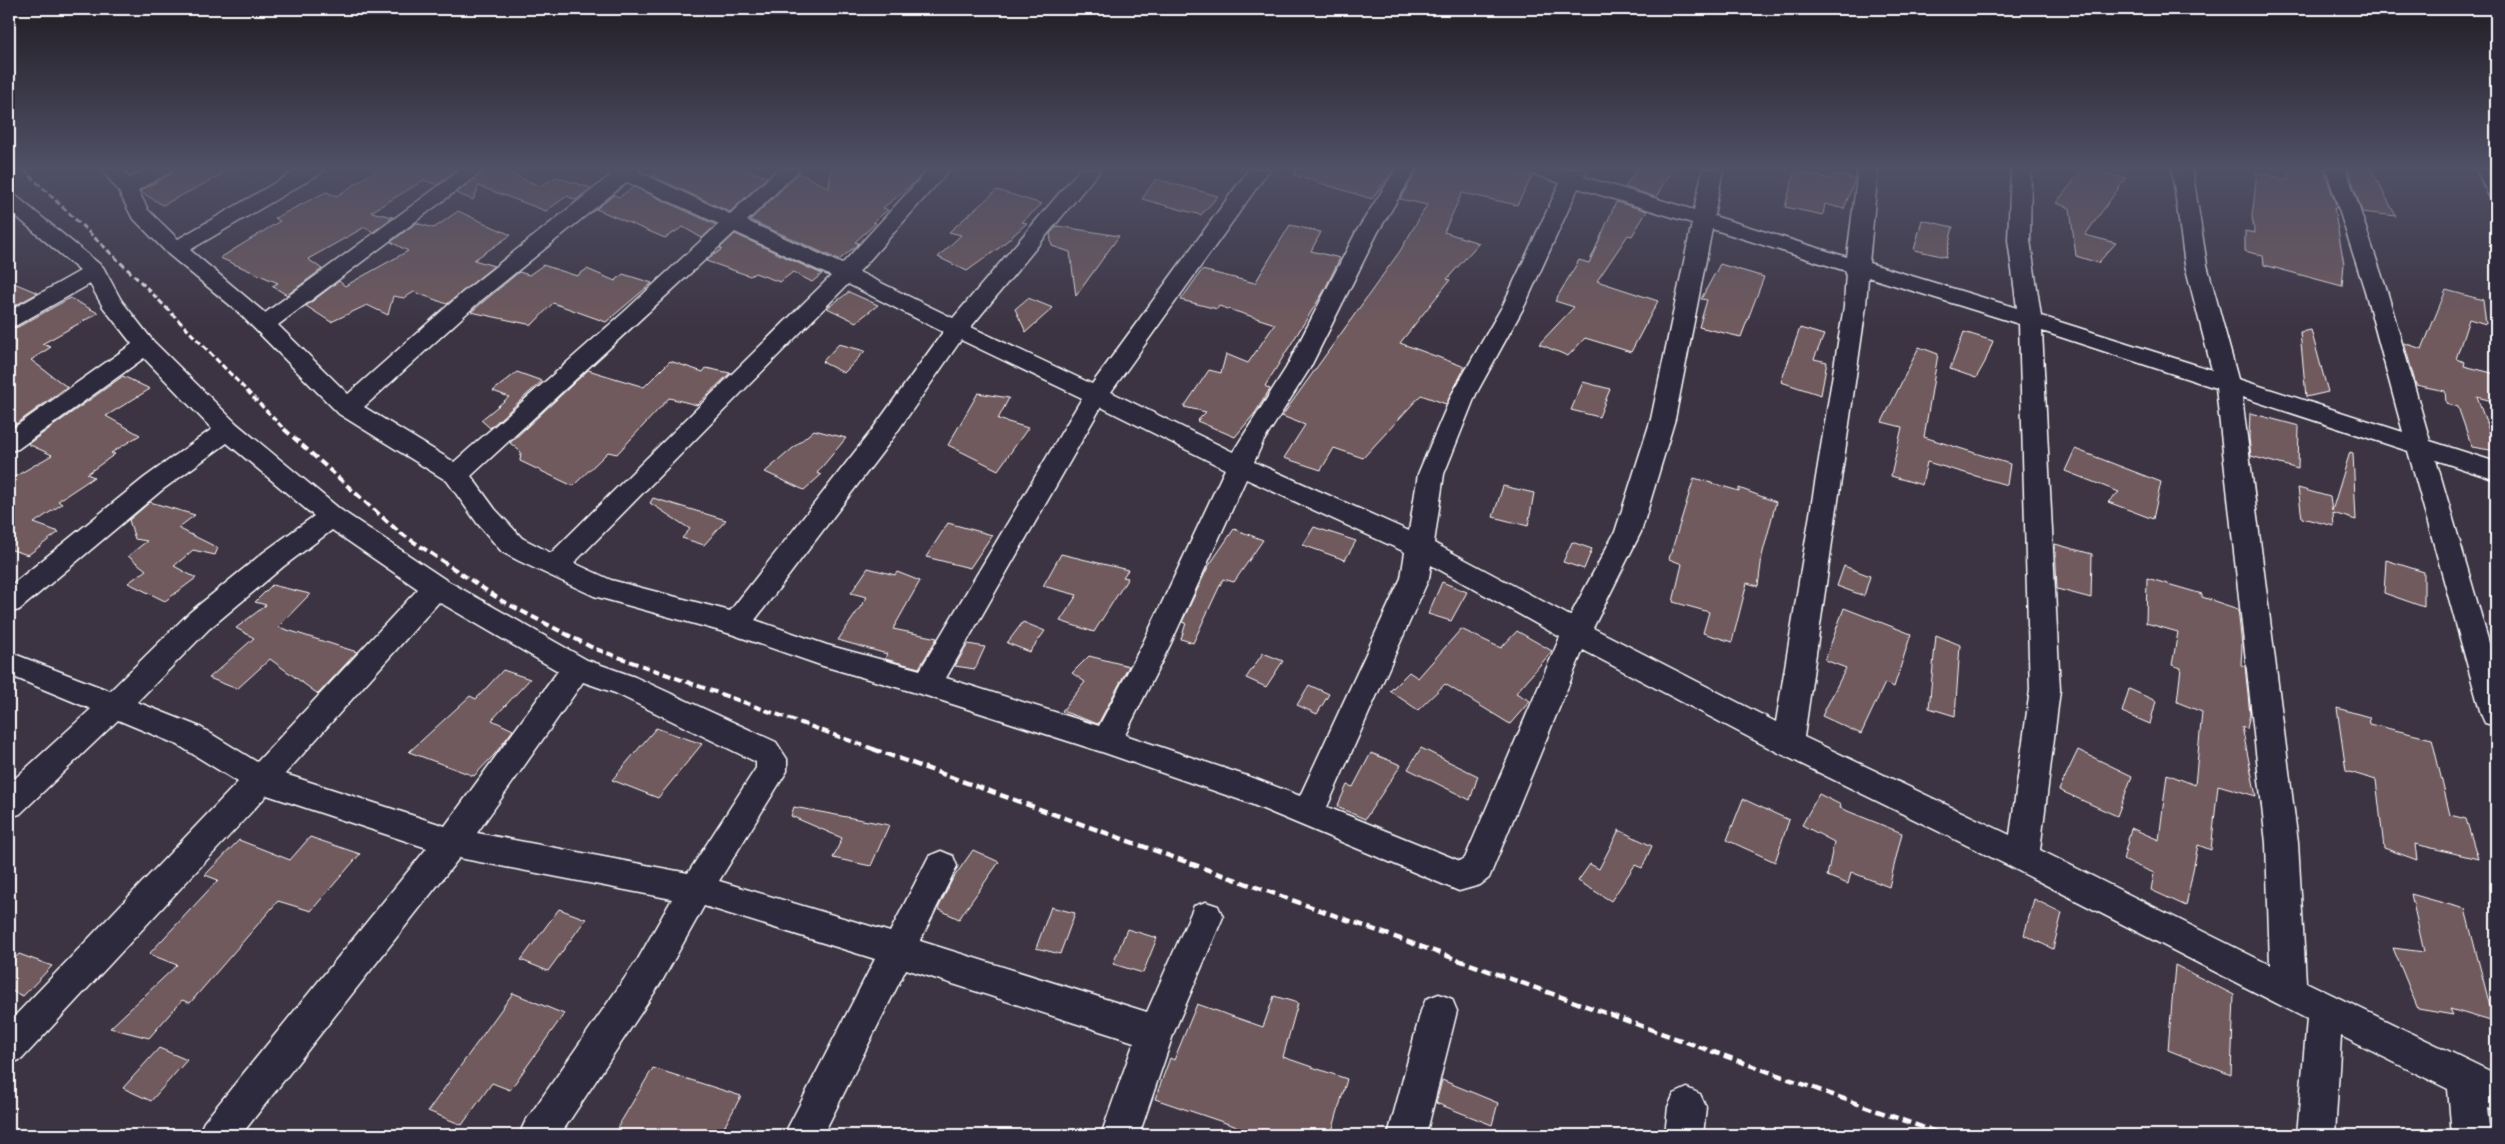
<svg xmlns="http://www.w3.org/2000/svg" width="2505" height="1144" viewBox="0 0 2505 1144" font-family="Pangolin,sans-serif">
	<rect width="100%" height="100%" fill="#3c3443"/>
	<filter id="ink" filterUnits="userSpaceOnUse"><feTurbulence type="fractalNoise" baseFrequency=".02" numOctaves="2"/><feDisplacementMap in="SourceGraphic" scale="10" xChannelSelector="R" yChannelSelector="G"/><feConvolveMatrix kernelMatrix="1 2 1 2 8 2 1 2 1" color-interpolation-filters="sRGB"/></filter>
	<g filter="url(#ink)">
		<path fill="#6f5a5d" stroke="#fff" d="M 173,169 L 233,169 L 163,205 L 142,193 L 140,191 L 169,175 Z
			M 378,169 L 458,169 L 437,185 L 424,180 L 371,212 L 393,217 L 373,232 L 365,227 L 308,259 L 322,269 L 287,295 L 272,286 L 278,283 L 220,258 L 280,221 L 275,218 L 326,192 L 337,196 Z
			M 487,169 L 499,169 L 540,186 L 556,177 L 591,188 L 576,200 L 567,196 L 546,211 L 479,186 L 473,200 L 456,193 Z
			M 662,169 L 741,169 L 767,177 L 730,212 L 652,176 Z
			M 831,169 L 926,169 L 914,183 L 883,208 L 888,210 L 873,222 L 876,223 L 855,242 L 859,243 L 856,246 L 839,260 L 750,220 L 799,173 L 829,188 Z
			M 1295,169 L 1394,169 L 1372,199 L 1294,175 Z
			M 1418,169 L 1498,169 L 1532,177 L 1517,205 L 1462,193 L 1444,232 L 1479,243 L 1447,279 L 1450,280 L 1400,343 L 1465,367 L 1446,404 L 1421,395 L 1363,458 L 1334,448 L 1321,470 L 1284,458 L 1305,425 L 1282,416 L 1400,251 L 1427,205 L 1400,199 Z
			M 1637,169 L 1672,169 L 1656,197 L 1625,187 Z
			M 2083,169 L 2101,169 L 2101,173 L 2126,178 L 2085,235 L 2116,243 L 2098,263 L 2076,256 L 2070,208 L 2056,203 Z
			M 2289,169 L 2324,169 L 2337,208 L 2334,208 L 2344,264 L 2342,286 L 2264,265 L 2263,256 L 2245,251 L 2245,231 L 2255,233 L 2252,217 L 2257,172 L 2288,180 Z
			M 2348,169 L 2371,169 L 2396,216 L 2362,212 Z
			M 1795,171 L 1832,179 L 1834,174 L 1855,179 L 1844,209 L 1825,204 L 1823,215 L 1785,207 Z
			M 1156,179 L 1218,196 L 1201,215 L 1142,199 Z
			M 634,187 L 716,225 L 702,238 L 683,227 L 665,238 L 596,209 L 614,195 L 619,197 Z
			M 997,190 L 1042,204 L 1022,222 L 1027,223 L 999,248 L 967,271 L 938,257 L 961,235 L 949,232 Z
			M 1616,202 L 1647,211 L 1632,236 L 1628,235 L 1597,281 L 1658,301 L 1631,352 L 1585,338 L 1568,356 L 1539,344 L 1574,307 L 1555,301 L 1579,260 L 1589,263 Z
			M 458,211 L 511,235 L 474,260 L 494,266 L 447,304 L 414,292 L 404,298 L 393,296 L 388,315 L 367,305 L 331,322 L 306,306 L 339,281 L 345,286 L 408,251 L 391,242 L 416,223 L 434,228 Z
			M 1922,220 L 1953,227 L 1946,257 L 1914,250 Z
			M 1290,225 L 1321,232 L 1311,251 L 1340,258 L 1324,291 L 1265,386 L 1270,389 L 1255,413 L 1235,437 L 1197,421 L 1206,412 L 1184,407 L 1209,370 L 1221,373 L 1226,354 L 1248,363 L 1275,324 L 1219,306 L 1217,309 L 1181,300 L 1202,270 L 1255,283 Z
			M 1057,226 L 1119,236 L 1076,296 L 1070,252 L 1052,246 L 1050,234 Z
			M 735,234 L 822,274 L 812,282 L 793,272 L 780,282 L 755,273 L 750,276 L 706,261 L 722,249 L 720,248 Z
			M 1720,264 L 1764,277 L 1741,337 L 1699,327 L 1707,300 L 1701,299 Z
			M 543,265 L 577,276 L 587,269 L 615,281 L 623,274 L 652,283 L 606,322 L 553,303 L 532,325 L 471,312 L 519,272 L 529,275 Z
			M 9,281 L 38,293 L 9,309 Z
			M 2446,290 L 2483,300 L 2486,324 L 2469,319 L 2456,359 L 2465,362 L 2464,366 L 2496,374 L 2496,402 L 2477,397 L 2496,451 L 2472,447 L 2458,407 L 2446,403 L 2445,391 L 2416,385 L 2404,343 L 2422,349 Z
			M 849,292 L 878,305 L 856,322 L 827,308 Z
			M 70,298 L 98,313 L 42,344 L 51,347 L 31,360 L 67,387 L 9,429 L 9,329 L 18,327 Z
			M 1028,298 L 1053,308 L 1026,332 L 1015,309 Z
			M 1800,328 L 1824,335 L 1814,359 L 1827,362 L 1821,395 L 1781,382 Z
			M 2311,330 L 2328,392 L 2306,397 L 2300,332 Z
			M 1964,332 L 1993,341 L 1985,362 L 1976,378 L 1950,369 Z
			M 839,344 L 865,351 L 844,373 L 822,362 Z
			M 1919,347 L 1938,354 L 1924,437 L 2010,464 L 2007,485 L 1927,462 L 1922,485 L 1891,476 L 1902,427 L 1882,422 Z
			M 670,361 L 703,372 L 706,368 L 730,373 L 697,405 L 669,398 L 617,454 L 608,452 L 573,486 L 520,461 L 521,452 L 510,443 L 588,370 L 644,387 Z
			M 517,372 L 542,381 L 490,428 L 481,420 L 509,397 L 493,391 Z
			M 123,376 L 150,389 L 106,416 L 140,435 L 111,453 L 115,454 L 87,474 L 94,477 L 58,501 L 62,504 L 34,523 L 59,532 L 28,555 L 9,549 L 9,480 L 52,455 L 28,444 Z
			M 1583,382 L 1610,389 L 1599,417 L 1571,410 Z
			M 978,393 L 1009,398 L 998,419 L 1028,428 L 998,470 L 948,445 Z
			M 2250,413 L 2299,426 L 2298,469 L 2251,456 L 2249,438 Z
			M 814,430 L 846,438 L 817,473 L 821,475 L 804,490 L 765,472 Z
			M 2075,449 L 2161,482 L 2153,519 L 2108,502 L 2119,492 L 2065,471 Z
			M 2350,452 L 2353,453 L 2356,520 L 2333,513 L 2334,526 L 2302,518 L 2298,488 L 2330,497 L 2332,511 Z
			M 1694,478 L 1739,491 L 1739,488 L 1776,502 L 1762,556 L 1758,586 L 1747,583 L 1732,642 L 1703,633 L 1709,612 L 1673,602 L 1682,564 L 1669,559 Z
			M 1503,486 L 1534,493 L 1528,526 L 1493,517 Z
			M 653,498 L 726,520 L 704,545 L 682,538 L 690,529 L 650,503 Z
			M 150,502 L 195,515 L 178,528 L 218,548 L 215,555 L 193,550 L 174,566 L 196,578 L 165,601 L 128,583 L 146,570 L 128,556 L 147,541 L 135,539 L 129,520 Z
			M 948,523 L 992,535 L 970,568 L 926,557 Z
			M 1314,527 L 1356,541 L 1345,560 L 1303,545 Z
			M 1234,529 L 1263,540 L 1234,582 L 1223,579 L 1193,643 L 1181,639 L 1186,623 L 1182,622 L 1208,567 Z
			M 1572,542 L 1592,549 L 1584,569 L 1563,562 Z
			M 2055,544 L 2092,554 L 2091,598 L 2057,589 Z
			M 1061,554 L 1128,570 L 1123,577 L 1128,578 L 1094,632 L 1060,621 L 1077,595 L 1043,586 Z
			M 2386,560 L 2424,572 L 2424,607 L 2384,593 Z
			M 1844,566 L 1870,576 L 1864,596 L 1837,586 Z
			M 868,568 L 895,575 L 897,572 L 920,581 L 893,629 L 937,638 L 919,668 L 885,659 L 887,654 L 838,640 L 867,597 L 851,593 Z
			M 2147,578 L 2202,594 L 2202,597 L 2238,609 L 2242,646 L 2241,665 L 2245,666 L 2250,714 L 2247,729 L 2242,727 L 2256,796 L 2218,785 L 2211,850 L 2198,845 L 2186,906 L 2151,890 L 2154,873 L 2123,860 L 2131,828 L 2159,840 L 2167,774 L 2195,785 L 2202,712 L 2177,702 L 2181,668 L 2172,665 L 2178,632 L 2146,623 Z
			M 1442,582 L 1467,592 L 1451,621 L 1428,614 Z
			M 272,585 L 310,594 L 278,627 L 357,652 L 318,694 L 270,659 L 237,689 L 209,678 L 254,638 L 236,628 L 266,605 L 255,602 Z
			M 1844,608 L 1911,634 L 1894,687 L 1885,683 L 1861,734 L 1822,716 L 1846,668 L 1825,660 Z
			M 1023,622 L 1045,631 L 1030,652 L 1007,643 Z
			M 1461,629 L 1501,648 L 1517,631 L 1552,651 L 1516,693 L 1530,701 L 1510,724 L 1445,684 L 1418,710 L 1390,691 L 1409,672 L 1418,678 Z
			M 1936,635 L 1960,645 L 1955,716 L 1929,708 Z
			M 968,644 L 985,647 L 975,669 L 955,666 Z
			M 1263,653 L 1283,661 L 1266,687 L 1246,678 Z
			M 1089,656 L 1129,666 L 1098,724 L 1062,711 L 1085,682 L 1072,673 Z
			M 503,670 L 530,679 L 492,720 L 513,730 L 494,755 L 474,776 L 409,752 L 470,696 L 476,699 Z
			M 1309,685 L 1329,694 L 1317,714 L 1297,705 Z
			M 2129,689 L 2156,701 L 2150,724 L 2122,712 Z
			M 2337,708 L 2369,717 L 2370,724 L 2432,739 L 2450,815 L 2466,819 L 2478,859 L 2415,844 L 2417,860 L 2384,848 L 2376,780 L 2346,771 Z
			M 656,728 L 702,744 L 658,798 L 612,780 Z
			M 1421,748 L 1478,776 L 1470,800 L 1408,769 Z
			M 2078,750 L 2132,776 L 2117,816 L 2059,790 Z
			M 1371,753 L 1401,765 L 1365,819 L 1337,807 L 1347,785 L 1353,787 Z
			M 1819,794 L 1841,805 L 1840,808 L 1902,833 L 1889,887 L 1851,872 L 1848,884 L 1827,876 L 1834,842 L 1802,825 Z
			M 1743,799 L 1789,820 L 1775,862 L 1727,840 Z
			M 794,807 L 889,825 L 871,866 L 833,858 L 842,838 L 791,816 Z
			M 1619,830 L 1652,846 L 1642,868 L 1635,865 L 1611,901 L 1578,881 L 1590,864 L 1599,869 Z
			M 310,837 L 360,854 L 311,911 L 278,901 L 190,1003 L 182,1000 L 149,1038 L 110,1028 L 177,965 L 149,954 L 218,880 L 205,875 L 239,840 L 290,860 Z
			M 973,850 L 999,862 L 959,919 L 938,909 L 952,880 Z
			M 2411,894 L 2465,909 L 2494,1022 L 2450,1009 L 2453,1015 L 2418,1009 L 2393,948 L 2424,952 Z
			M 2034,899 L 2062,913 L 2053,949 L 2024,935 Z
			M 1051,907 L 1075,913 L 1060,954 L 1036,948 Z
			M 559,909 L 586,919 L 548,971 L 521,960 Z
			M 1127,929 L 1157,938 L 1143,973 L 1113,964 Z
			M 19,954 L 52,966 L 23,996 L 9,990 L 9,964 Z
			M 2175,965 L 2234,995 L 2231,1075 L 2168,1050 Z
			M 513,993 L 564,1014 L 510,1090 L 492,1083 L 462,1125 L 428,1111 Z
			M 1274,996 L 1298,1003 L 1283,1057 L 1347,1079 L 1331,1135 L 1280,1135 L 1262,1129 L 1261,1135 L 1155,1099 L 1170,1058 L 1174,1060 L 1197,1004 L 1263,1027 Z
			M 159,1048 L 187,1060 L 151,1101 L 123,1088 Z
			M 653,1068 L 741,1096 L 720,1135 L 613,1135 Z
			M 1442,1080 L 1498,1103 L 1492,1125 L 1436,1103 Z"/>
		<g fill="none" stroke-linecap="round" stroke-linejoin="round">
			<g stroke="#fff" stroke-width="3">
				<path id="minor" d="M 101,169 L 122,169 L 130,178 L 146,169 L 171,169 L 168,173 L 138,190 L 148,210 L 178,239 L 299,169 L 324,169 L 321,173 L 190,250 L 265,313 L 462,169 L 485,169 L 278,325 L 348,394 L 462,293 L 611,175 L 605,169 L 641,169 L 639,172 L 730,214 L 778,169 L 800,169 L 747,221 L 842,264 L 929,169 L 950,169 L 859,272 L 953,318 L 1080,169 L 1101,169 L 971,327 L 1092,384 L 1249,169 L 1270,169 L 1111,392 L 1233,452 L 1286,368 L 1356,232 L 1396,169 L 1416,169 L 1378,232 L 1310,368 L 1263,442 L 1254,462 L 1409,531 L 1418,474 L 1452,394 L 1503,305 L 1560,183 L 1530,173 L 1527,169 L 1566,171 L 1567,169 L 1587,169 L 1584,177 L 1694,210 L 1703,169 L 1723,169 L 1714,216 L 1847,257 L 1858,169 L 1878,169 L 1869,263 L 2017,308 L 2008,240 L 2011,169 L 2031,169 L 2030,240 L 2041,316 L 2212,370 L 2185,265 L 2172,169 L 2192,169 L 2207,265 L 2238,379 L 2403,432 L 2365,291 L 2326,169 L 2346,169 L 2387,291 L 2430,441 L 2496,462 L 2496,480 L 2436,460 L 2496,667 L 2496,726 L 2485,723 L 2481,714 L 2408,451 L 2242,397 L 2298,843 L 2306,982 L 2496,1074 L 2496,1111 L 2487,1108 L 2490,1135 L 2452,1135 L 2448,1089 L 2341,1036 L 2335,1135 L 2297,1135 L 2307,1019 L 2011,867 L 1777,752 L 1583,650 L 1489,878 L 1480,885 L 1459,891 L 1246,802 L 1105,753 L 927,696 L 823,666 L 731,634 L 594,596 L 519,561 L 502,552 L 477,523 L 447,481 L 339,414 L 236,310 L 168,254 L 132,217 L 118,190 ZM 627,182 L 719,224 L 624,312 L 454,462 L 364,407 L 478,303 ZM 1578,188 L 1692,223 L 1651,419 L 1615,532 L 1570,616 L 1434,543 L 1444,474 L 1476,394 L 1525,305 ZM 1712,229 L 1846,271 L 1844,306 L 1776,722 L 1593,628 L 1641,532 L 1675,419 ZM 735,232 L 831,276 L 551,553 L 522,538 L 495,509 L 471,476 ZM 1868,277 L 2019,324 L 2030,690 L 2010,835 L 1804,737 L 1866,306 ZM 848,284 L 943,332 L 872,430 L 730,611 L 611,580 L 574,563 ZM 2042,331 L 2216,388 L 2266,843 L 2270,965 L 2040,850 L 2060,690 ZM 961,340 L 1082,398 L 920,670 L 827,645 L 755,620 L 890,442 ZM 1101,407 L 1225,469 L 1143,643 L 1099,726 L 946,678 ZM 1246,479 L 1405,552 L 1401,578 L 1300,796 L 1256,779 L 1125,735 L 1171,643 ZM 1431,565 L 1560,637 L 1465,858 L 1460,861 L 1327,807 L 1429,578 Z
					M 2476,169 L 2496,169 L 2496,198 L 2489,196 Z
					M 9,194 L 16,196 L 103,267 L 121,300 L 153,341 L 237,424 L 341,510 L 446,580 L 587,660 L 635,677 L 776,742 L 787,759 L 787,771 L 719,881 L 890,932 L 929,856 L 941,851 L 953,856 L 957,866 L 920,941 L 1147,1012 L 1194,906 L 1206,902 L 1218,906 L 1223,917 L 1174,1032 L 1139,1135 L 1101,1135 L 1134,1042 L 906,969 L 823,1135 L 784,1135 L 875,959 L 704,906 L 662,981 L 560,1135 L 519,1135 L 525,1122 L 638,959 L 672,899 L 459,858 L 241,1135 L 198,1135 L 204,1122 L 427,848 L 267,795 L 22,1059 L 9,1064 L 9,1022 L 238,782 L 178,745 L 118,720 L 20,814 L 9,817 L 9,784 L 91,709 L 9,675 L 9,652 L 110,691 L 189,613 L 264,552 L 314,516 L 227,443 L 162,490 L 19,610 L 9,613 L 9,587 L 144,478 L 212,429 L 144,358 L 18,449 L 9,451 L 9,431 L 132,344 L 103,307 L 90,284 L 17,325 L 9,327 L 9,311 L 80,271 L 9,210 ZM 332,530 L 418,589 L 257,762 L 200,727 L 137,702 L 209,629 L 284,566 ZM 439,602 L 558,671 L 445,826 L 285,774 ZM 583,682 L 615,693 L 756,762 L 756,768 L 688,873 L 477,833 Z
					M 1439,994 L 1452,999 L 1457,1011 L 1426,1135 L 1388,1135 L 1421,1011 L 1426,999 Z
					M 1687,1088 L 1700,1094 L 1706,1107 L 1703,1135 L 1665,1135 L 1668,1107 L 1674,1094 Z"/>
			</g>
			<use href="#minor" fill="#2f2a3d" fill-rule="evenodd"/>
			<path stroke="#fff" stroke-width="3" stroke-dasharray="6 3" stroke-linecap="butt" d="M 23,169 L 148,289 L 285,430"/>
			<path stroke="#fff" stroke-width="4" stroke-dasharray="8 4" stroke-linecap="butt" d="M 284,429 L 399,532 L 502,601 L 593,648 L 876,750"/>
			<path stroke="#fff" stroke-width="4.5" stroke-dasharray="9 4.5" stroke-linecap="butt" d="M 873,749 L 1944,1135"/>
		</g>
	</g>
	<linearGradient id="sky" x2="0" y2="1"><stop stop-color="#211d25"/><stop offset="0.51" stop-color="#505066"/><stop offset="1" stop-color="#505066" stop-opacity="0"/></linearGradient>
	<rect width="2505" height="329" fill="url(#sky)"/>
	<rect width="2505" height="1144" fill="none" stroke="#2f2a3d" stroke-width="30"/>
	<rect x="15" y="15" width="2475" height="1114" fill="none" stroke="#fff" stroke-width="2" filter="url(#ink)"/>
</svg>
